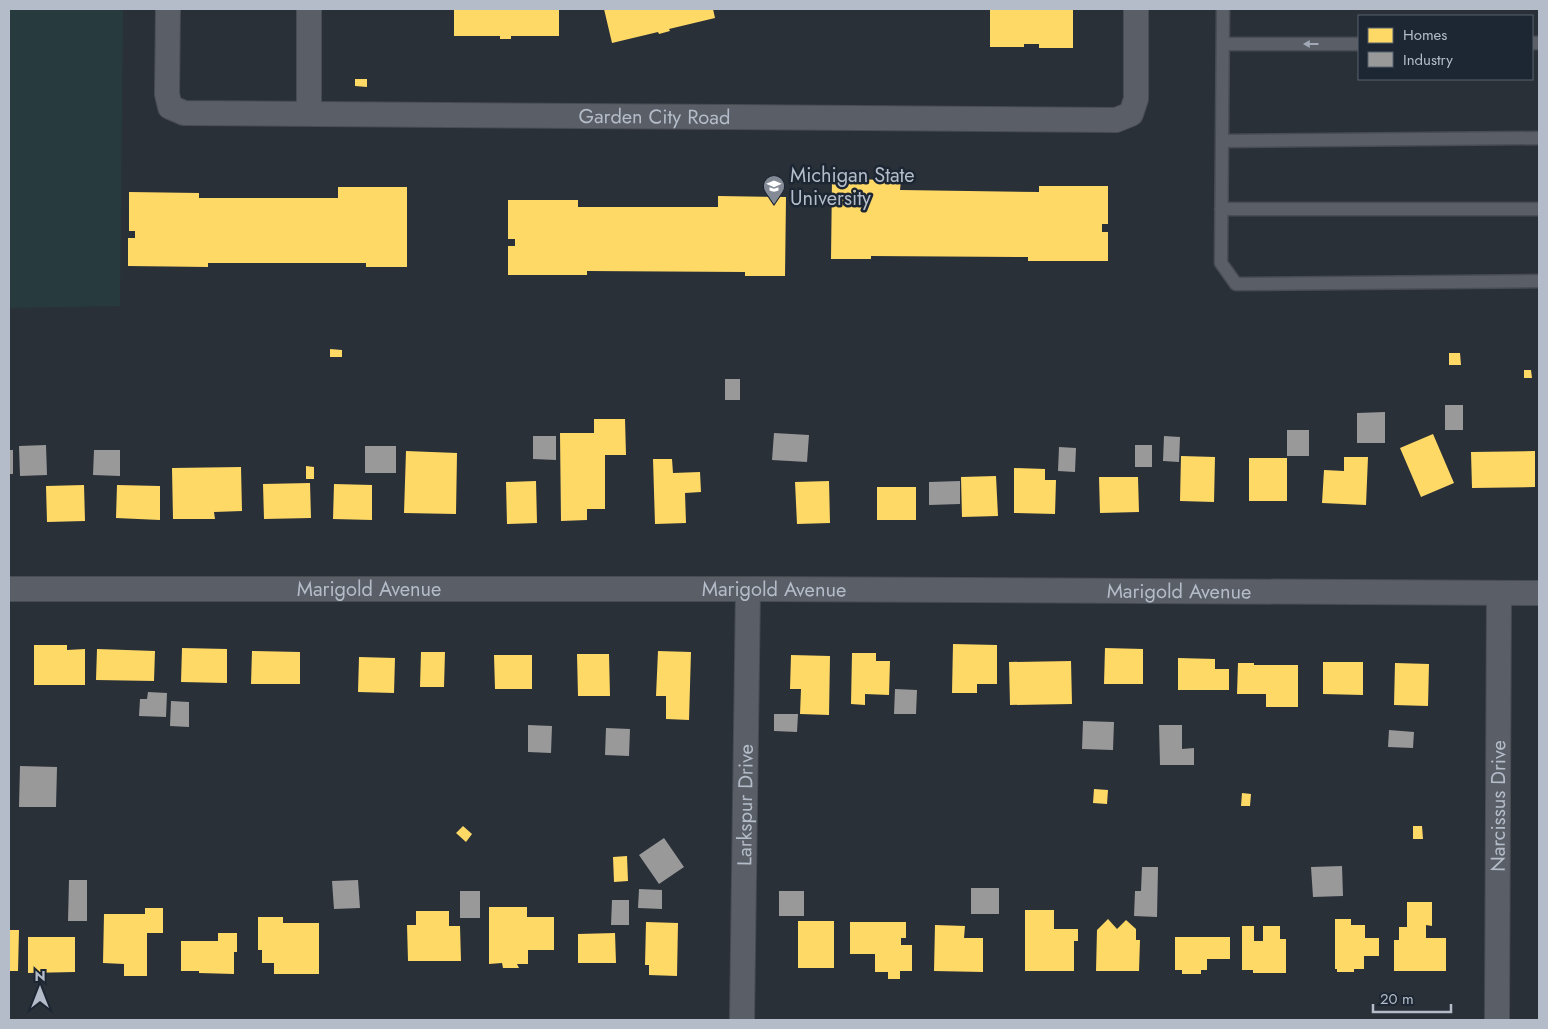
<svg xmlns="http://www.w3.org/2000/svg" width="1548" height="1029" viewBox="0 0 1548 1029" font-family="Jost,sans-serif">
	<rect width="100%" height="100%" fill="#2a3038"/>
	<path fill="#273a3e" d="M 9,9 L 123,9 L 120,306 L 9,308 Z"/>
	<path fill="#ffd966" d="M 454,9 L 559,9 L 559,36 L 511,36 L 511,39 L 500,39 L 500,36 L 454,36 Z
		M 604,9 L 713,9 L 715,18 L 669,29 L 670,31 L 659,34 L 658,32 L 612,43 Z
		M 990,9 L 1073,9 L 1073,48 L 1039,48 L 1039,44 L 1024,44 L 1024,47 L 990,47 Z
		M 355,79 L 367,79 L 367,87 L 355,86 Z
		M 832,179 L 901,180 L 900,190 L 1039,192 L 1039,186 L 1108,186 L 1108,224 L 1102,224 L 1102,232 L 1108,232 L 1108,261 L 1028,261 L 1028,257 L 871,256 L 871,259 L 831,259 Z
		M 338,187 L 407,187 L 407,267 L 366,267 L 366,263 L 208,263 L 208,267 L 128,266 L 128,238 L 135,238 L 135,231 L 129,231 L 129,192 L 199,193 L 199,198 L 338,198 Z
		M 718,196 L 786,197 L 785,276 L 745,276 L 745,272 L 587,271 L 587,275 L 508,275 L 508,246 L 515,246 L 515,239 L 508,239 L 508,200 L 578,200 L 578,207 L 718,207 Z
		M 330,349 L 342,350 L 342,357 L 330,357 Z
		M 1449,353 L 1460,353 L 1461,365 L 1449,365 Z
		M 1524,370 L 1531,370 L 1532,378 L 1524,378 Z
		M 594,419 L 625,419 L 626,455 L 605,455 L 605,509 L 587,509 L 587,520 L 561,521 L 560,433 L 594,433 Z
		M 1433,434 L 1454,483 L 1421,497 L 1400,448 Z
		M 406,451 L 457,453 L 456,514 L 404,513 Z
		M 1535,451 L 1535,487 L 1472,488 L 1471,452 Z
		M 1181,456 L 1215,457 L 1214,502 L 1180,501 Z
		M 1344,457 L 1368,457 L 1366,505 L 1322,503 L 1324,470 L 1344,471 Z
		M 1249,458 L 1287,458 L 1287,501 L 1249,501 Z
		M 653,459 L 672,459 L 673,473 L 700,472 L 701,492 L 685,493 L 686,523 L 655,524 Z
		M 306,466 L 314,467 L 314,479 L 306,479 Z
		M 241,467 L 242,511 L 214,512 L 215,519 L 173,519 L 172,468 Z
		M 1014,468 L 1045,469 L 1045,480 L 1056,480 L 1055,514 L 1014,513 Z
		M 996,476 L 998,516 L 962,517 L 961,477 Z
		M 1099,477 L 1138,477 L 1139,512 L 1100,513 Z
		M 536,481 L 537,523 L 507,524 L 506,482 Z
		M 829,481 L 830,523 L 797,524 L 795,482 Z
		M 310,483 L 311,518 L 264,519 L 263,484 Z
		M 334,484 L 372,485 L 372,520 L 333,519 Z
		M 84,485 L 85,521 L 47,522 L 46,486 Z
		M 117,485 L 160,486 L 160,520 L 116,518 Z
		M 877,487 L 916,487 L 916,520 L 877,520 Z
		M 953,644 L 997,645 L 997,684 L 977,684 L 977,693 L 952,693 Z
		M 34,645 L 67,645 L 67,650 L 85,649 L 85,685 L 34,685 Z
		M 182,648 L 227,649 L 227,683 L 181,682 Z
		M 1105,648 L 1143,649 L 1143,684 L 1104,684 Z
		M 97,649 L 155,651 L 154,681 L 96,680 Z
		M 252,651 L 300,652 L 300,684 L 251,684 Z
		M 658,651 L 691,652 L 689,720 L 666,719 L 666,696 L 656,696 Z
		M 421,652 L 445,652 L 444,687 L 420,687 Z
		M 852,653 L 876,653 L 876,661 L 890,661 L 889,695 L 865,694 L 865,705 L 851,704 Z
		M 577,654 L 609,654 L 610,696 L 578,696 Z
		M 494,655 L 532,655 L 532,689 L 495,689 Z
		M 791,655 L 830,656 L 829,715 L 800,714 L 801,689 L 790,689 Z
		M 359,657 L 395,658 L 394,693 L 358,692 Z
		M 1178,658 L 1215,659 L 1215,669 L 1229,669 L 1229,690 L 1178,690 Z
		M 1071,661 L 1072,704 L 1010,705 L 1009,662 Z
		M 1323,662 L 1363,662 L 1363,695 L 1323,694 Z
		M 1238,663 L 1254,663 L 1254,665 L 1298,665 L 1298,707 L 1266,707 L 1266,694 L 1237,694 Z
		M 1395,663 L 1429,664 L 1428,706 L 1394,705 Z
		M 1094,789 L 1108,790 L 1107,804 L 1093,803 Z
		M 1242,793 L 1251,794 L 1250,806 L 1241,806 Z
		M 463,826 L 472,834 L 466,842 L 456,833 Z
		M 1413,826 L 1422,826 L 1423,839 L 1413,839 Z
		M 627,856 L 628,881 L 614,882 L 613,857 Z
		M 1407,902 L 1432,902 L 1432,926 L 1426,925 L 1426,938 L 1446,938 L 1446,971 L 1394,971 L 1394,940 L 1399,940 L 1399,927 L 1407,927 Z
		M 489,907 L 527,907 L 527,917 L 554,917 L 554,950 L 528,950 L 528,964 L 517,964 L 519,968 L 503,968 L 502,963 L 489,964 Z
		M 145,908 L 163,908 L 163,933 L 147,933 L 147,976 L 124,976 L 124,964 L 103,963 L 104,914 L 145,914 Z
		M 1025,910 L 1054,910 L 1054,929 L 1078,929 L 1078,941 L 1074,941 L 1074,971 L 1025,971 Z
		M 416,911 L 449,911 L 449,926 L 460,926 L 461,961 L 408,961 L 407,925 L 416,925 Z
		M 258,917 L 283,917 L 283,923 L 319,923 L 319,974 L 274,974 L 274,963 L 262,963 L 262,950 L 258,950 Z
		M 1108,919 L 1117,929 L 1126,920 L 1136,929 L 1136,940 L 1140,940 L 1139,971 L 1096,971 L 1097,930 Z
		M 1335,919 L 1351,919 L 1351,925 L 1365,925 L 1365,938 L 1379,938 L 1379,956 L 1364,956 L 1364,969 L 1354,969 L 1354,972 L 1337,972 L 1337,969 L 1335,969 Z
		M 798,921 L 834,921 L 834,968 L 798,968 Z
		M 646,922 L 678,923 L 677,976 L 649,975 L 649,965 L 645,965 Z
		M 850,922 L 906,922 L 906,938 L 901,938 L 901,945 L 912,945 L 912,971 L 900,971 L 900,979 L 888,979 L 888,972 L 875,972 L 875,954 L 850,954 Z
		M 935,925 L 965,926 L 964,938 L 983,938 L 983,972 L 934,971 Z
		M 1242,926 L 1254,926 L 1254,941 L 1263,941 L 1263,926 L 1280,926 L 1280,939 L 1286,939 L 1286,973 L 1253,973 L 1253,970 L 1242,970 Z
		M 9,930 L 19,930 L 18,971 L 9,971 Z
		M 218,933 L 237,933 L 237,952 L 234,952 L 234,974 L 199,973 L 199,971 L 181,971 L 181,941 L 218,941 Z
		M 615,933 L 616,963 L 578,963 L 578,934 Z
		M 28,937 L 75,937 L 75,972 L 28,973 Z
		M 1175,937 L 1230,937 L 1230,959 L 1207,959 L 1207,970 L 1201,970 L 1201,974 L 1182,974 L 1182,970 L 1175,970 Z"/>
	<path fill="#999" d="M 725,379 L 740,379 L 740,400 L 725,400 Z
		M 1445,405 L 1463,405 L 1463,430 L 1445,430 Z
		M 1385,412 L 1385,443 L 1357,443 L 1357,413 Z
		M 1287,430 L 1309,430 L 1309,456 L 1287,456 Z
		M 774,433 L 809,435 L 807,462 L 772,460 Z
		M 533,436 L 556,436 L 556,460 L 533,459 Z
		M 1164,436 L 1180,437 L 1179,462 L 1163,461 Z
		M 46,445 L 47,475 L 20,476 L 19,446 Z
		M 1135,445 L 1152,445 L 1152,467 L 1135,467 Z
		M 365,446 L 396,446 L 396,473 L 365,473 Z
		M 1059,447 L 1076,448 L 1075,472 L 1058,471 Z
		M 9,450 L 13,450 L 13,474 L 9,474 Z
		M 94,450 L 120,450 L 120,476 L 93,475 Z
		M 960,481 L 960,504 L 929,505 L 929,482 Z
		M 895,689 L 917,690 L 916,714 L 894,714 Z
		M 148,692 L 167,693 L 166,717 L 139,716 L 140,699 L 147,699 Z
		M 171,701 L 189,702 L 189,727 L 170,726 Z
		M 774,714 L 798,714 L 797,732 L 774,731 Z
		M 1083,721 L 1114,722 L 1113,750 L 1082,749 Z
		M 528,725 L 552,726 L 551,753 L 528,752 Z
		M 1159,725 L 1182,725 L 1182,749 L 1194,748 L 1194,765 L 1160,765 Z
		M 606,728 L 630,729 L 629,756 L 605,755 Z
		M 1389,730 L 1414,732 L 1413,748 L 1388,747 Z
		M 20,766 L 57,767 L 56,807 L 19,807 Z
		M 664,838 L 684,867 L 659,884 L 639,855 Z
		M 1342,866 L 1343,896 L 1313,897 L 1311,867 Z
		M 1142,867 L 1158,867 L 1157,917 L 1134,916 L 1135,891 L 1141,891 Z
		M 69,880 L 87,880 L 87,921 L 68,921 Z
		M 358,880 L 360,908 L 334,909 L 332,881 Z
		M 971,888 L 999,888 L 999,914 L 971,914 Z
		M 639,889 L 662,890 L 662,909 L 638,908 Z
		M 460,891 L 480,891 L 480,918 L 460,918 Z
		M 779,891 L 804,891 L 804,916 L 779,916 Z
		M 612,900 L 629,900 L 629,925 L 611,925 Z"/>
	<g fill="none" stroke-linecap="round" stroke-linejoin="round">
		<g stroke="#484c53" stroke-width="15">
			<path id="service" d="M 1223,9 L 1221,263 L 1236,284 L 1539,281
				M 1532,43 L 1539,43
				M 1223,44 L 1359,44
				M 1222,141 L 1539,138
				M 1221,209 L 1539,209"/>
		</g>
		<g stroke="#484c53" stroke-width="26">
			<g id="minor">
				<path id="s1" d="M 168,9 L 167,94 L 170,107 L 184,113 L 1116,120 L 1131,114 L 1136,99 L 1136,9"/>
				<path d="M 309,9 L 309,113"/>
				<path id="s2" d="M 9,589 L 759,589 L 1539,593"/>
				<path id="s3" d="M 742,1020 L 748,589"/>
				<path id="s4" d="M 1497,1020 L 1499,593"/>
			</g>
		</g>
		<use href="#service" stroke="#5a5e66" stroke-width="12"/>
		<use href="#minor" stroke="#5a5e66" stroke-width="24"/>
	</g>
	<defs><path id="oneway-solid" d="M-6-.8H1V-3.2L6.5 0L1 3.2V.8H-6Z" transform="scale(1.25)"/></defs>
	<use fill="#a2a9b5" href="#oneway-solid" transform="translate(1311 44) rotate(180)"/>
	<defs>
		<g id="university-pin" transform="scale(1.125)"><path d="M0 17L-7.5 6A9.5 9.5 0 1 1 7.5 6Z" fill="#848b96" stroke="#1d2633"/><path d="M0-5L7-2L0 1L-7-2ZM-4 1L0 2.5L4 1V4Q0 6-4 4Z" fill="#fff"/></g>
	</defs>
	<g fill-rule="evenodd">
		<use href="#university-pin" x="774" y="186"/>
	</g>
	<g text-anchor="middle" dominant-baseline="central" stroke-width="5" stroke-linejoin="round" paint-order="stroke">
		<g font-size="20" fill="#b4bcc9" stroke="#1d2633">
			<text stroke="none"><textPath href="#s1" startOffset="584">Garden City Road</textPath></text>
			<text stroke="none"><textPath href="#s2" startOffset="360">Marigold Avenue</textPath></text>
			<text stroke="none"><textPath href="#s2" startOffset="765">Marigold Avenue</textPath></text>
			<text stroke="none"><textPath href="#s2" startOffset="1170">Marigold Avenue</textPath></text>
			<text stroke="none"><textPath href="#s3" startOffset="215">Larkspur Drive</textPath></text>
			<text stroke="none"><textPath href="#s4" startOffset="214">Narcissus Drive</textPath></text>
		</g>
		<g font-size="20" fill="#b4bcc9" stroke="#1d2633" text-anchor="start">
			<text x="790" y="175">Michigan State<tspan x="790" dy="23">University</tspan></text>
		</g>
	</g>
	<rect width="1548" height="1029" fill="none" stroke="#b4bcc9" stroke-width="20"/>
	<rect x="1358" y="15" width="175" height="65" fill="#1d2633" stroke="#59626f"/>
	<rect x="1368" y="28" width="25" height="15" fill="#ffd966" stroke="#59626f"/>
	<text x="1403" y="40" font-size="15" fill="#b4bcc9">Homes</text>
	<rect x="1368" y="52" width="25" height="15" fill="#999999" stroke="#59626f"/>
	<text x="1403" y="65" font-size="15" fill="#b4bcc9">Industry</text>
	<g transform="translate(40 989)" stroke="#1d2633" stroke-width="4" paint-order="stroke">
	<path d="M0-4L9 19L0 12L-9 19Z" fill="#b4bcc9"/>
	<text y="-8" font-size="14" font-weight="bold" text-anchor="middle" fill="#b4bcc9">N</text>
	</g>
	<path d="M1373 1004v8h78v-8" fill="none" stroke="#b4bcc9" stroke-width="2.5"/>
	<text x="1380" y="1004" font-size="15" fill="#b4bcc9" stroke="#1d2633" stroke-width="4" paint-order="stroke">20 m</text>
</svg>
